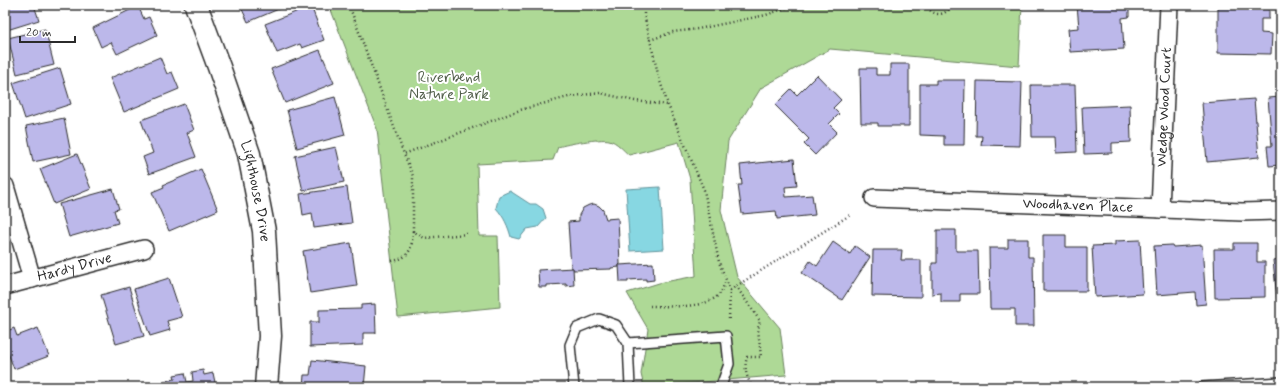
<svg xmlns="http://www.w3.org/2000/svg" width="1286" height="392" font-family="Mynerve,sans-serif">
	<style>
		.green { fill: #aed996; stroke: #6c8260 }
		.water { fill: #87d7e2; stroke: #629299 }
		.building { fill: #bcb8ea; stroke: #2b2b2b }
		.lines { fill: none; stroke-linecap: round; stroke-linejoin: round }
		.lane-casing { stroke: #2b2b2b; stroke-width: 12 }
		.street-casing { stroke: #2b2b2b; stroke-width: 20 }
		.secondary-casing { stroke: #2b2b2b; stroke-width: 25 }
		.path { stroke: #2b2b2b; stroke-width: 2.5; stroke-dasharray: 1 3; stroke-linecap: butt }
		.lane { stroke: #fff; stroke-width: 9 }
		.street { stroke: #fff; stroke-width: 17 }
		.secondary { stroke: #fff; stroke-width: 22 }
		.labels { text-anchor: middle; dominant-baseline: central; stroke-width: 4; stroke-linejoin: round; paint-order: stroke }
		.park-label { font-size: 15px; fill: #525f4b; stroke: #fff }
		.street-label { font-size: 15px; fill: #2b2b2b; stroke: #fff }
	</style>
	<rect width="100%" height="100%" fill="#fff"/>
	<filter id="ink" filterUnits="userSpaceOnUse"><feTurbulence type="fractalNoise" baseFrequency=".025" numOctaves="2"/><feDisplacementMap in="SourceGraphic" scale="8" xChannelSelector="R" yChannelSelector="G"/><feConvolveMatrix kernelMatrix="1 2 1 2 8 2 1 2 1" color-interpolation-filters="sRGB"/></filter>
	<g filter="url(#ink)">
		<path class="green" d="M329,5H1022L1019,66L830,49L761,88L728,141L721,210L737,277L780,328L786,375L644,387L641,374L648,329L627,293L659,283L696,276L690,179L679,142L629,155C623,150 617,142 609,140C600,138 567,144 558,147L553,160L477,164L479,236H498L500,307L398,317L377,129Z"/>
		<g class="water">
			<path d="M660,187L664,249L630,251L626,189Z"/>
			<path d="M510,191L530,204H536L543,209L546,218L538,227L527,229L519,239L511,237C508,226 504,217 496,208L499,196Z"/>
		</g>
		<g class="building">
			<path d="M5,5H34L39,20L7,30L5,24Z"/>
			<path d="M240,5H288L248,22Z"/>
			<path d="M1077,5H1129V17L1122,18L1124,49L1070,52L1068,29L1079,28Z"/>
			<path d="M1218,5H1269V19H1261V33L1272,34L1271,54L1218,53Z"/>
			<path d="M138,6L144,19L149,17L157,35L117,54L111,42L101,47L93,28Z"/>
			<path d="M311,6L324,40L302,48L300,44L277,53L265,24Z"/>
			<path d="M45,29L54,65L17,74L8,38Z"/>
			<path d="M320,50L334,83L285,103L271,69Z"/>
			<path d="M160,57L167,74L172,72L179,89L124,112L110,78Z"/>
			<path d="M890,64H909V126H878V123H861L860,68H876V75H890Z"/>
			<path d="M60,68L71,104L25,119L13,83Z"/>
			<path d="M817,75L841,100L833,108L839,114L829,124L837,132L815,155L804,144L809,139L775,105L791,89L797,95Z"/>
			<path d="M936,80H965L964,145H944V136L920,135V84H936Z"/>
			<path d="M977,81L1022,82L1020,146L981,145L982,136H976Z"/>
			<path d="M1031,85H1075L1077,152L1056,153L1055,137H1032Z"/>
			<path d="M335,97L345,135L297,148L287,110Z"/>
			<path d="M1281,97V165L1269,166L1267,146H1272L1268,98Z"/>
			<path d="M1254,99L1259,157L1207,162L1202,103Z"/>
			<path d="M184,104L194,130L187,133L196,157L149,174L143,157L153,153L141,120Z"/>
			<path d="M1130,105L1131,142L1112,143V153L1084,154L1082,107Z"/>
			<path d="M64,118L71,154L33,162L26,126Z"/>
			<path d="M336,147L344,182L303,191L295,156Z"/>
			<path d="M77,154L91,189L54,204L40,169Z"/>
			<path d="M794,159L797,186L785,187L786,197L812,195L815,215L777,219L776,211L742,214L738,185H742L740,165Z"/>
			<path d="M201,169L218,210L169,231L152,192L164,187L163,185Z"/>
			<path d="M347,187L352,223L314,228L312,213L303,215L300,194Z"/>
			<path d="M113,189L119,209L114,210L118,223L69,237L59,204Z"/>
			<path d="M594,204L599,206L603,210L606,219L618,218L620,264L619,265V267L611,268V269L573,270V268H571L568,222L579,221V215L583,208L589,205Z"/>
			<path d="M937,230H956V251H978L979,294H960V302H941V293L932,294V263H937Z"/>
			<path d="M1043,235H1066V247H1087V291H1043Z"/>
			<path d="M1008,239H1028V257H1033L1034,326H1015V309H990L989,248H1008Z"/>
			<path d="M1140,240L1143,294L1095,297L1092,246L1115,245V241Z"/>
			<path d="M833,242L850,254L855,246L870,257L842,300L802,273L810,261L817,266Z"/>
			<path d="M351,243L357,286L310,293L303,251Z"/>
			<path d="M1234,243H1257V262H1265V297L1215,298L1214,249H1234Z"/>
			<path d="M1172,245L1173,247L1202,245L1206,304L1196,305L1195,292L1157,295L1154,246Z"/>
			<path d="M873,250H902L901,260H921V297L872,296Z"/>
			<path d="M1281,259V299H1277L1273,260Z"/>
			<path d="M653,263L654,280L646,281V279L628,280V282H620L619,265Z"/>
			<path d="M573,268L574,285L566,286V284L547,285V287H539L538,270Z"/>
			<path d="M169,278L182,317L167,321L170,330L150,336L134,289Z"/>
			<path d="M129,287L144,336L116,344L101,295Z"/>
			<path d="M375,304L376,333H363V345L310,347V322H319V310L361,309V305Z"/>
			<path d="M14,328L17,336L38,328L49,356L14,369L5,345V332Z"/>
			<path d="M312,360L366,366L364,387H303L304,375H310Z"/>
			<path d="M203,370L204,375L213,373L216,387H166L165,381L175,379L174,375L185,373L187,382L193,381L192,372Z"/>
		</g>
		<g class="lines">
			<defs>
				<g id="lane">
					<path d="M628,343L726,336L729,364L721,386L719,387"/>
					<path d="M574,387L570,345L577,328L599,319L616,325L628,343L630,387"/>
					<path d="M1202,387L1281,382"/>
				</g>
				<g id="street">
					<path d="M5,186L32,279"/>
					<path id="s1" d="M874,198L1242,212L1281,211"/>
					<path id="s2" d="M1160,209L1169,5"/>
					<path id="s3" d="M5,286L144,249"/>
				</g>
				<g id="secondary">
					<path id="s4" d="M196,5L219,67L249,154L264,231L270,336L266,387"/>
				</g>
			</defs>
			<use href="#lane" class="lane-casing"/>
			<use href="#street" class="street-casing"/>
			<use href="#secondary" class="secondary-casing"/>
			<g class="path">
				<path d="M349,5L404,154"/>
				<path d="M644,5V14L650,40"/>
				<path d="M794,5L766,15L698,29L673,32L650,40L659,78L668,105L704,190L719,262L730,290L850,215"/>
				<path d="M924,5C935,16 942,18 953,5"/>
				<path d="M467,234L424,238L413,231V176L404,154L520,110L572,96L600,93L635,101L668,105"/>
				<path d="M392,261C411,258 412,247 413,231"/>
				<path d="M736,286L760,321L758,329L761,357H747C744,368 746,375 751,385L756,387"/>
				<path d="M650,306C669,306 709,310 721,292C723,289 724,284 725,280"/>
				<path d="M729,319L730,290"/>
			</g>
			<use href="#lane" class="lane"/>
			<use href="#street" class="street"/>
			<use href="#secondary" class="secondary"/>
		</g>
	</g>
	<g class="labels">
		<g class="park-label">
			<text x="449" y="78">Riverbend<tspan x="449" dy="17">Nature Park</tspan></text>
		</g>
		<g class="street-label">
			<text stroke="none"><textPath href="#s2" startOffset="102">Wedge Wood Court</textPath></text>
			<text stroke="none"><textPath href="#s4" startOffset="196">Lighthouse Drive</textPath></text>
			<text stroke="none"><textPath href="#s1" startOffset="204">Woodhaven Place</textPath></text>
			<text stroke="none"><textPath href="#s3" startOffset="72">Hardy Drive</textPath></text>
		</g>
	</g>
	<rect width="1286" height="392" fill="none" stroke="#fff" stroke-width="20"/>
	<rect x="10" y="10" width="1266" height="372" fill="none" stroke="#2b2b2b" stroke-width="1.5" filter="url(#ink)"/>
	<path d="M20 36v6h55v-6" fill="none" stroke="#2b2b2b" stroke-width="2"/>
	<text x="26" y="36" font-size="12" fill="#2b2b2b" stroke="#ffffff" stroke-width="3" paint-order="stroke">20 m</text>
</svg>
